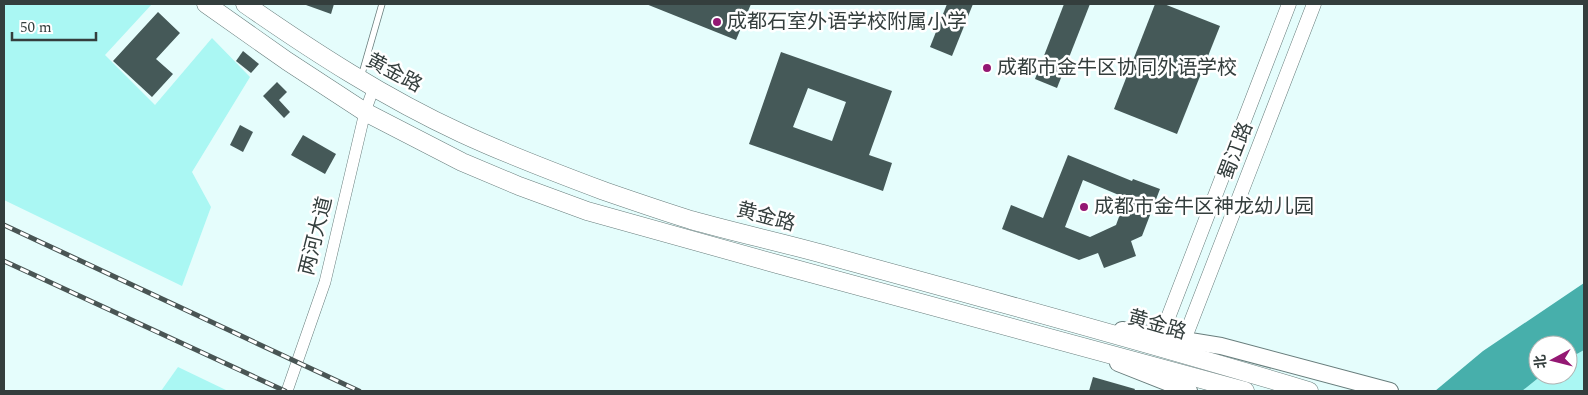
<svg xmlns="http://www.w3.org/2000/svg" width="1588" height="395" font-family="Spectral,'Noto Sans SC',serif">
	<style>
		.green { fill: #aaf7f3 }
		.water { fill: #47afab }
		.building { fill: #455958; fill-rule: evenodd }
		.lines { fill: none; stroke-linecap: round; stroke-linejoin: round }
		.service-casing { stroke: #687d7c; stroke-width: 7 }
		.minor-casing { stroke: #687d7c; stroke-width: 12 }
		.tertiary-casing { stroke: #687d7c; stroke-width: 15 }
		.secondary-casing { stroke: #687d7c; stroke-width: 18 }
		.primary-casing { stroke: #687d7c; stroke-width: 19 }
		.service { stroke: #fff; stroke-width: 5.5 }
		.minor { stroke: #fff; stroke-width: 11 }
		.tertiary { stroke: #fff; stroke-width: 14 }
		.secondary { stroke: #fff; stroke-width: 16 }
		.primary { stroke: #fff; stroke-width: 18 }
		.rail-casing { stroke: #495554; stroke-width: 5 }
		.rail { stroke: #fff; stroke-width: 3; stroke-dasharray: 9; stroke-linecap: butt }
		.poi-dot { fill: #941873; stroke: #fff; stroke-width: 2 }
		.labels { text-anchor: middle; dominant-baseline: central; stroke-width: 5; stroke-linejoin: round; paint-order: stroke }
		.poi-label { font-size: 20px; fill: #343e3d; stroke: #fff; text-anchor: start }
		.street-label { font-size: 20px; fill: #343e3d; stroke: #fff }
	</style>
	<rect width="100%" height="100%" fill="#e5fdfc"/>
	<g class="green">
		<path d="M4,4H152L105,55L155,105L212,38L250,77L192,172L211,207L182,286L4,200Z"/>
		<path d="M1584,350V391H1522L1542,375H1568V359Z"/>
		<path d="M178,367L228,391H161Z"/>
	</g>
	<path class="water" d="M1584,283V350L1568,359V345H1538V375H1542L1522,391H1435L1483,351Z"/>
	<g class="building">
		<path d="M306,4H334L331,14L306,5Z"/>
		<path d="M646,4H751L736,40Z"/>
		<path d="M947,4H973L952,56L930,47Z"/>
		<path d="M1064,4H1090L1057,88L1035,79Z"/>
		<path d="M1155,4H1164L1220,26L1177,134L1114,109Z"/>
		<path d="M158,12L180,33L156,59L173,74L152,97L113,61Z"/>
		<path d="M243,51L259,64L251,73L236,61Z"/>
		<path d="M781,52L892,91L869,155L892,163L883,191L749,144ZM808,88L846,102L832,141L793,127Z"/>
		<path d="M277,82L287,92L279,100L290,112L284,118L263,96Z"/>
		<path d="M240,125L253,132L243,152L230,145Z"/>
		<path d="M303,135L336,154L325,174L291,155Z"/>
		<path d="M1068,155L1132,181L1133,179L1160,189L1142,236L1131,241L1136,256L1104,268L1098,253L1079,260L1002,229L1011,205L1043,218ZM1083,180L1126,198L1116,225L1090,237L1065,227Z"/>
		<path d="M1093,377L1135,389L1134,391H1089Z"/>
	</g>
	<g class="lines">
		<defs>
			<path id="service" d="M361,77L382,4"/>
			<path id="minor" d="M287,391L325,282L365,112L374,87"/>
			<g id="tertiary">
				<path d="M1161,336L1289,4"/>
				<path d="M1184,340L1314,4"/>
			</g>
			<g id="secondary">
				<path d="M1122,330L1221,346L1390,391"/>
				<path d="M1118,363L1189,391"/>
			</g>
			<g id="primary">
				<path d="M206,4L287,61L365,112L462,162L519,186L587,211L777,264L1245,391"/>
				<path d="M245,4C314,52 385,98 461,133C508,155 556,173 604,191C633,201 662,211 691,220C737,233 784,243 830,256C990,300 1150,343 1309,391"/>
			</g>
		</defs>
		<use href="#service" class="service-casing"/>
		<use href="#minor" class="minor-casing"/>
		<use href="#tertiary" class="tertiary-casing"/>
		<use href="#secondary" class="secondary-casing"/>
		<use href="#primary" class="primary-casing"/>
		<use href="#service" class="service"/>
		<use href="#minor" class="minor"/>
		<use href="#tertiary" class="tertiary"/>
		<use href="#secondary" class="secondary"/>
		<use href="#primary" class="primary"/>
		<defs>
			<g id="rail">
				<path d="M4,225L359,391"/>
				<path d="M4,261L285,391"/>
			</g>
		</defs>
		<use href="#rail" class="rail-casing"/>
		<use href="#rail" class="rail"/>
	</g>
	<g class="poi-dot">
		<circle cx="717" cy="22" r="5"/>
		<circle cx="987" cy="68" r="5"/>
		<circle cx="1084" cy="207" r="5"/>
	</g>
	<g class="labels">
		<g class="poi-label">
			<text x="727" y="22">成都石室外语学校附属小学</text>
			<text x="997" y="68">成都市金牛区协同外语学校</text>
			<text x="1094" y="207">成都市金牛区神龙幼儿园</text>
		</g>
		<g class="street-label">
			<text transform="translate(394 73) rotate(28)">黄金路</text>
			<text transform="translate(1236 151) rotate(-69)">蜀江路</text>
			<text transform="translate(766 217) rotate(15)">黄金路</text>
			<text transform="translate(316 236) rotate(-76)">两河大道</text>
			<text transform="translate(1157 325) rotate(16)">黄金路</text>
		</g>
	</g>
	<rect width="1588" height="395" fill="none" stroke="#343e3d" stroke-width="10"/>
	<g transform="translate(1553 360) rotate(263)"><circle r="24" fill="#ffffff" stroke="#aeb2b1"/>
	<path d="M0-4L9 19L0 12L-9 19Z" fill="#941873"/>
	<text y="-8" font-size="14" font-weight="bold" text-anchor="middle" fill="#343e3d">北</text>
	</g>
	<path d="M12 32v8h84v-8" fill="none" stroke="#343e3d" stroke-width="2.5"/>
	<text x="20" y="32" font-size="15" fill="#343e3d" stroke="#ffffff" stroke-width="4" paint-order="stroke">50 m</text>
</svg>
